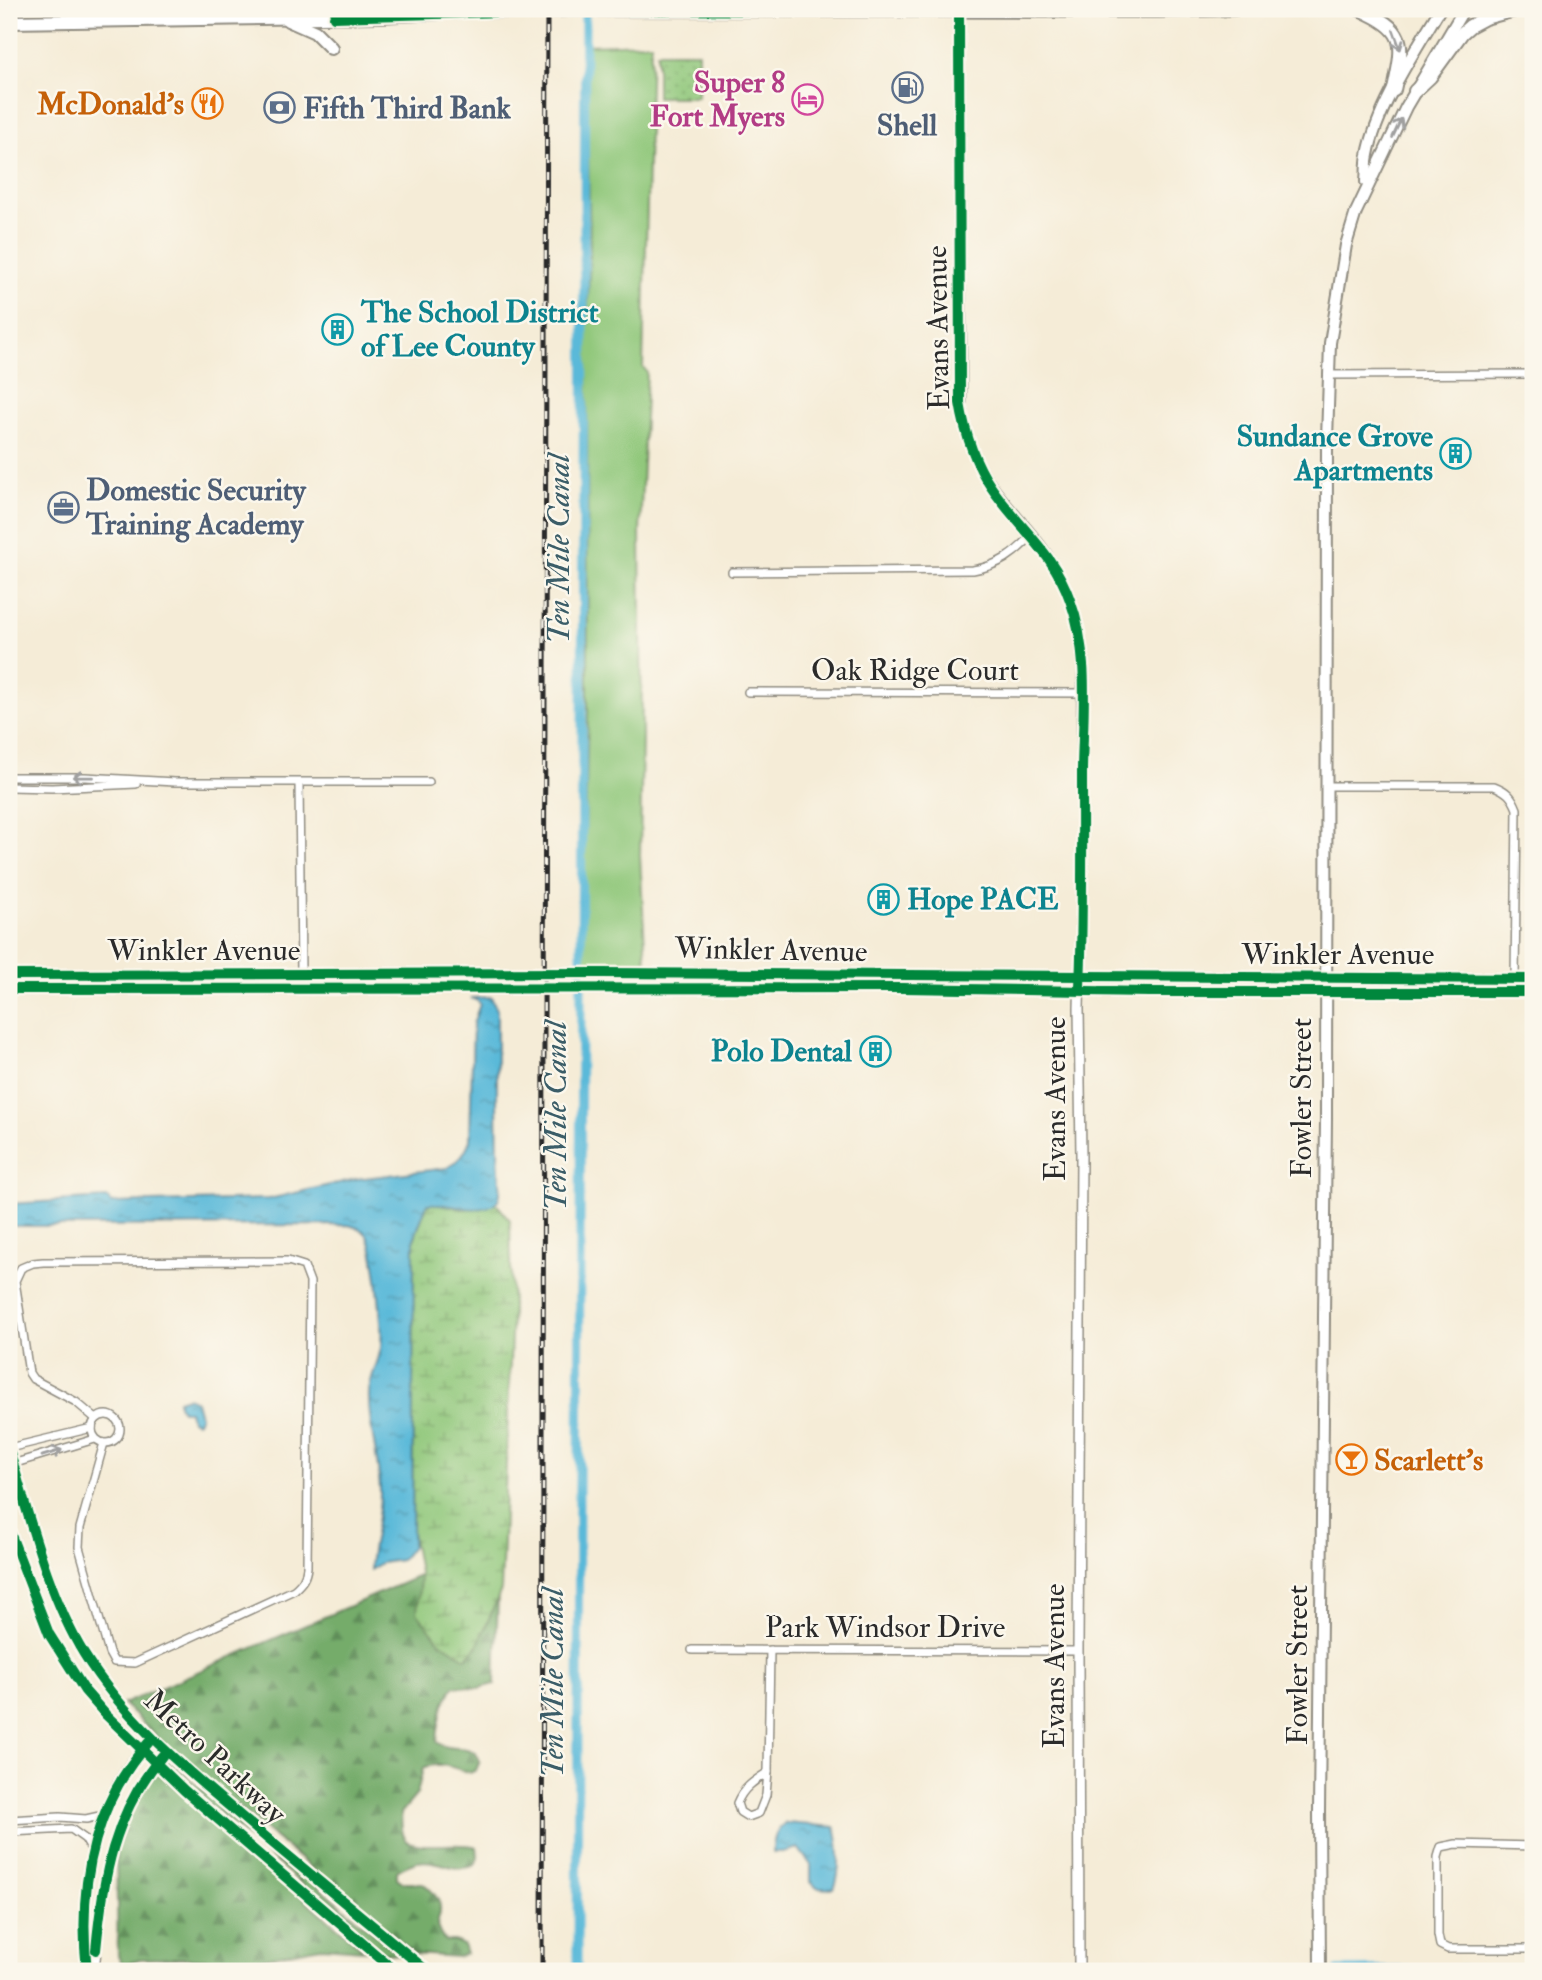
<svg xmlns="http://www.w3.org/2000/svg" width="1542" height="1980" font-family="'IM FELL Double Pica',serif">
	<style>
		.grass { fill: #91c87b; stroke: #5e7a53; stroke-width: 2 }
		.forest { fill: url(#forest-firs); stroke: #506c4b; stroke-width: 2 }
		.wetland { fill: url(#wetland-marsh); stroke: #5e7a53; stroke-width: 2 }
		.park { fill: url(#park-dots); stroke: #5e7a53; stroke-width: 2 }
		.water { fill: url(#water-ripples); stroke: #427282; stroke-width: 2 }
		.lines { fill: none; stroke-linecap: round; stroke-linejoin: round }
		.canal { stroke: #5ab9d9; stroke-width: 9 }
		.minor-casing { stroke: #908c81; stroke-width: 10 }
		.tertiary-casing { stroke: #908c81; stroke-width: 12 }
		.secondary-casing { stroke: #908c81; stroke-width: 13 }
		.primary-casing { stroke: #908c81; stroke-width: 14 }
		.trunk-casing { stroke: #908c81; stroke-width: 16 }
		.minor { stroke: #fff; stroke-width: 7 }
		.tertiary { stroke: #fff; stroke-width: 9 }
		.secondary { stroke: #fff; stroke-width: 10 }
		.primary { stroke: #fff; stroke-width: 10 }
		.trunk { stroke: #fff; stroke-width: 12 }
		.rail-casing { stroke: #2b2b2b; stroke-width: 5 }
		.rail { stroke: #fbf7ec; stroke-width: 2.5; stroke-dasharray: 8; stroke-linecap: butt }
		.cycleway-casing { stroke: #fbf7ec; stroke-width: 15 }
		.cycleway { stroke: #00873e; stroke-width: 10 }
		.oneway { stroke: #a0a0a0 }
		.labels { text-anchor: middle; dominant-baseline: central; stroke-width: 5; stroke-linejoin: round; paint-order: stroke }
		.hotel-label { font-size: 30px; font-weight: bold; fill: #b23c85; stroke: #fbf7ec; text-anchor: end }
		.food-label { font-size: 30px; font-weight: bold; fill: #c56008; stroke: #fbf7ec; text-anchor: end }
		.service-label { font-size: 30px; font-weight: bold; fill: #4e5e75; stroke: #fbf7ec; text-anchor: start }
		.culture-label { font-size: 30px; font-weight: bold; fill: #0d838f; stroke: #fbf7ec; text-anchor: start }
		.street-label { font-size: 30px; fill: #2b2b2b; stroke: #fbf7ec }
		.water-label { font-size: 32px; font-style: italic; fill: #3b5d68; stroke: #fbf7ec }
	</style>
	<defs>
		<pattern id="forest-firs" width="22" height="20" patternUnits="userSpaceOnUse" patternTransform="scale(1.75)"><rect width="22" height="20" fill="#74ac6b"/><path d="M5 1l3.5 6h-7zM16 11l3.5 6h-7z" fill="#5f8c58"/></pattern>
		<pattern id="wetland-marsh" width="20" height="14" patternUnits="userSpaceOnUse" patternTransform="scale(1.75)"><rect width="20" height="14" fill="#91c87b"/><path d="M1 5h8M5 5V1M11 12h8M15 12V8" fill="none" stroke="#77a365"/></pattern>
		<pattern id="park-dots" width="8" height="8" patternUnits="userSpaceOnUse" patternTransform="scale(1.75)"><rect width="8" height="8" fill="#91c87b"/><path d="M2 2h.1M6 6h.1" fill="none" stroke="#77a365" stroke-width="1.8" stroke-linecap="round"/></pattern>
		<pattern id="water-ripples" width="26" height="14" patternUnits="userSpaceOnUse" patternTransform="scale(1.75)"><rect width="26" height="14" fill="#5ab9d9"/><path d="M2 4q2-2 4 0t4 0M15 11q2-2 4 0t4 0" fill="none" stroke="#4b97b0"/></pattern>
	</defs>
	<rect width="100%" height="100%" fill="#fbf7ec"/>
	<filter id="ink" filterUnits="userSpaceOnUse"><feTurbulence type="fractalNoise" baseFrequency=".0143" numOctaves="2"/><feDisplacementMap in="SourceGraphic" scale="14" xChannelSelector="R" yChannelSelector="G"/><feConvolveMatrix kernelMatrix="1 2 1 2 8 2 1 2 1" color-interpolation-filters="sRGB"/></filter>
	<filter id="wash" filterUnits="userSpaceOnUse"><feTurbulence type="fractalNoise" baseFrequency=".00686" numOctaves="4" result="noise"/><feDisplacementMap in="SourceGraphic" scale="28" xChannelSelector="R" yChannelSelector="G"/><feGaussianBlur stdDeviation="1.57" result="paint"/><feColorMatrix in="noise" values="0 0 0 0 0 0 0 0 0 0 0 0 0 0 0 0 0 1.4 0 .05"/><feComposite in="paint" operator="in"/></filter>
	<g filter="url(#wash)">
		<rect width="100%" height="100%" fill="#f5ecd7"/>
		<path class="grass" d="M651,43L643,367L647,372L640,532L642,734L640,856L646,964L582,962L588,708L587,324L590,252L586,45Z"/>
		<g class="forest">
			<path d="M419,1576L477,1647L498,1596L495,1684L479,1688L454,1686C443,1702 438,1723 437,1742C451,1754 472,1740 480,1761L476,1770L470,1773C455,1768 438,1761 423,1768L417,1794L401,1813C402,1821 400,1833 406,1840C416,1850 460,1841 477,1847L478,1857L475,1865C447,1878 435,1846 397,1871V1878L404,1883H423C429,1888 436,1894 439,1902C445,1918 428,1920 445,1941H455L463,1945L466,1954L458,1957L414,1954L168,1748L123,1704Z"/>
			<path d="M166,1759L400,1955L380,1952L162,1763Z"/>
			<path d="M156,1771L183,1794L364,1950L321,1947L247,1961L180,1958L140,1959L122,1965L118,1956L116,1849L132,1807Z"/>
		</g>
		<path class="wetland" d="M435,1203L463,1209L496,1203L510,1220L512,1312L501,1590L477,1647L466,1658L440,1642L417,1613L420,1578L412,1532L414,1240L427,1204Z"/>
		<rect class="park" x="657" y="52" width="41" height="45"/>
		<g class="water">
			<path d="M491,997L497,1010C497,1064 496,1118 499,1172C500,1181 503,1197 495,1203C478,1217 446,1201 427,1204L414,1239L412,1546L401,1560L381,1563L370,1570C371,1543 381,1517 380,1490C379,1457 368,1426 369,1394C369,1378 379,1363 381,1347C383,1330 376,1248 367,1235C363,1229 355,1227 348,1225L9,1226V1204L107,1198L111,1203L269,1199L356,1179L447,1168C460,1160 465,1153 470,1140L473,1024L480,1004L478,1001L471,998Z"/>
			<path d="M187,1397L196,1401L200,1416L197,1422L191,1420L189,1411H183L178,1405V1400Z"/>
			<path d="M786,1823L835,1827C840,1844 841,1873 834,1889L817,1888L811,1882V1865L798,1848L783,1852H773C773,1840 776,1829 786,1823Z"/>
		</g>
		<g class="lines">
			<g class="canal">
				<path d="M577,1971L585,9"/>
				<path d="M1338,1971L1533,1970"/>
			</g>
		</g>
	</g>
	<g filter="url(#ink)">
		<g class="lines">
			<defs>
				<g id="minor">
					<path d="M1328,375L1533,374"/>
					<path d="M732,572L973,570C998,566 1015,554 1032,535"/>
					<path d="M748,692L1083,693"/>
					<path d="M9,777H85L175,782H429"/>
					<path d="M299,783L301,974"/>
					<path d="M1326,786H1494C1507,791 1512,796 1517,809L1515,979"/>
					<path d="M9,787L52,788L136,784"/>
					<circle cx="106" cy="1429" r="14"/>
					<path d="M96,1419L76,1402L33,1379L29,1373L15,1281L21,1268L33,1263L43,1262L288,1261L304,1266L310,1282L307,1567C306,1578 302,1583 294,1590L135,1663L114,1662L109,1653L79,1547L80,1528L104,1443"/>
					<path d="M9,1448L92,1428"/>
					<path d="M9,1465L95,1439"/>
					<path d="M692,1650L1078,1651"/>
					<path d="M768,1772L770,1650"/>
					<path d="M768,1772L766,1795L759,1813L748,1817L740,1812L737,1803C743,1788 754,1781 768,1772Z"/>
					<path d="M9,1820L60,1817L86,1819L104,1815"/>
					<path d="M9,1832L71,1829L85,1839L92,1851"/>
					<path d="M1533,1846L1456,1844L1441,1847L1438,1857V1935L1440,1945L1448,1949H1533"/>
				</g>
				<g id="tertiary">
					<path d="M959,9L962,415C976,479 1002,496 1039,543C1066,577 1078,617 1082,659L1081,936L1079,1008L1081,1156L1078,1651L1079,1971"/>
					<path d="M9,975L601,973L1533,979"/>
					<path d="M9,989L902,988L1149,992H1533"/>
					<path d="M87,1971C79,1902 88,1827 127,1768C134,1757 144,1748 152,1739"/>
					<path d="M94,1971C102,1886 107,1821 165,1752"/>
				</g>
				<g id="secondary">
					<path d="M9,1450C29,1516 48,1595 84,1654C123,1717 179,1764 235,1811C298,1865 363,1917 427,1971"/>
					<path d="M9,1530L49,1634L85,1691L106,1715L185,1791L395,1971"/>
				</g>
				<g id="primary">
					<path d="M1366,182C1367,173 1366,164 1368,155C1376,109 1416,49 1440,9"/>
					<path d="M1320,1971L1319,1812L1326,1119L1327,440L1330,343L1346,245L1356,212L1406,107L1464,9"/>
				</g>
				<g id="trunk">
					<path d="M1359,9C1408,31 1404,41 1394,90"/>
					<path d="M1511,9H1533"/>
					<path d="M207,11L262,9"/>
					<path d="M288,20L315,32L331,48"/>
					<path d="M9,22L380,16L461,12L569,10L1157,11L1235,9"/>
					<path d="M1415,91L1430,77L1462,33L1470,26L1485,18L1519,9"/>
				</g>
			</defs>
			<use href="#minor" class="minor-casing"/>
			<use href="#tertiary" class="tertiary-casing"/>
			<use href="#secondary" class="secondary-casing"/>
			<use href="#primary" class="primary-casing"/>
			<use href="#trunk" class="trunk-casing"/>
			<use href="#minor" class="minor"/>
			<use href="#tertiary" class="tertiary"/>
			<use href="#secondary" class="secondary"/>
			<use href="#primary" class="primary"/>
			<use href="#trunk" class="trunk"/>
			<defs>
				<path id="rail" d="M542,1971C544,1317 543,663 547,9"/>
			</defs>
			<use href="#rail" class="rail-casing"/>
			<use href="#rail" class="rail"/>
			<defs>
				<g id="cycleway">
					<path d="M339,9L334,17L569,10L959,11"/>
					<path d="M959,9L960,403C965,433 974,462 991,487C1018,527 1053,551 1070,600C1090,653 1083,713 1082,769C1082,842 1083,915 1080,987"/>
					<path d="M9,975L601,973L1533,979"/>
					<path d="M9,989L902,988L1149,992H1533"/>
					<path d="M9,1450C29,1516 48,1595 84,1654C123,1717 179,1764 235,1811C298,1865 363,1917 427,1971"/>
					<path d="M9,1530L49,1634L85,1691L106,1715L185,1791L395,1971"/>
					<path d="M96,1950C103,1877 113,1814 162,1756"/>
					<path d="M87,1971C78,1888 92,1806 149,1742"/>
				</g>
			</defs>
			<use href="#cycleway" class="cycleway-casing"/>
			<use href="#cycleway" class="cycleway"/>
		</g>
		<defs><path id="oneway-shaft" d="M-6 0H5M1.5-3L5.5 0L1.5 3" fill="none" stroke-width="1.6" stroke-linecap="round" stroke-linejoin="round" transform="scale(1.75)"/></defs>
		<g class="oneway">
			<use href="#oneway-shaft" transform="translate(1397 40) rotate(70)"/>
			<use href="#oneway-shaft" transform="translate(1397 128) rotate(-65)"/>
			<use href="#oneway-shaft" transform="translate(83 777) rotate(-179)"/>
			<use href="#oneway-shaft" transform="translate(52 1453) rotate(-17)"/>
		</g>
	</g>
	<defs>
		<symbol id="fuel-ring" viewBox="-11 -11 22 22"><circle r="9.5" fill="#fbf7ec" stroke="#5c6f8a" stroke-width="1.5"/><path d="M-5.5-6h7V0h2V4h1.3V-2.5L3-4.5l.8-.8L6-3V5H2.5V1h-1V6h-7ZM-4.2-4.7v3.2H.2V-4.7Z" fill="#5c6f8a"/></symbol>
		<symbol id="hotel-ring" viewBox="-11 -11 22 22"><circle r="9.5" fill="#fbf7ec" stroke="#d1479c" stroke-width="1.5"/><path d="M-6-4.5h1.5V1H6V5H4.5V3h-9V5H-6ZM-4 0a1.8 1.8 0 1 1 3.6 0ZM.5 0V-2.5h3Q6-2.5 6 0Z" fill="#d1479c"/></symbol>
		<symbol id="restaurant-ring" viewBox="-11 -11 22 22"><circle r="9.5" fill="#fbf7ec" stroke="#e8710a" stroke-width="1.5"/><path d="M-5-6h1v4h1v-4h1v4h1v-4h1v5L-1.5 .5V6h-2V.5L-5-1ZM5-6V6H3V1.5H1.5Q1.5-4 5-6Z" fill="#e8710a"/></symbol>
		<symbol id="bank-ring" viewBox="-11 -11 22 22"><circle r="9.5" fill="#fbf7ec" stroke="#5c6f8a" stroke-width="1.5"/><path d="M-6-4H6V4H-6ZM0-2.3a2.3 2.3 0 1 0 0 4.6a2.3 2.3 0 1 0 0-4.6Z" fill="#5c6f8a"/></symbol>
		<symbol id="building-ring" viewBox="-11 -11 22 22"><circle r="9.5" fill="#fbf7ec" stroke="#0f9aa8" stroke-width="1.5"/><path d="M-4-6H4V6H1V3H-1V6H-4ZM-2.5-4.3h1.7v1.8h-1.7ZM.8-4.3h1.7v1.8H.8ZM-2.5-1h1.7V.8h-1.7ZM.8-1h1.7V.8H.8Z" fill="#0f9aa8"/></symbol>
		<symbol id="office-ring" viewBox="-11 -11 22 22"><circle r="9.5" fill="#fbf7ec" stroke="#5c6f8a" stroke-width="1.5"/><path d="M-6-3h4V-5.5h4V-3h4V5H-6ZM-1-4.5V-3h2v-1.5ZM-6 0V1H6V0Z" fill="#5c6f8a"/></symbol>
		<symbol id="bar-ring" viewBox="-11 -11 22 22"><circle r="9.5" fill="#fbf7ec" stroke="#e8710a" stroke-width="1.5"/><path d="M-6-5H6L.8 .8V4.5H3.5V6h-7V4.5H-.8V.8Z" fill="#e8710a"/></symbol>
	</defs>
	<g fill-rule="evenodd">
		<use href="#fuel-ring" x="890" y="70" width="35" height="35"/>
		<use href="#hotel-ring" x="790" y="82" width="35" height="35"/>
		<use href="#restaurant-ring" x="190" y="86" width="35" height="35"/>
		<use href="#bank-ring" x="262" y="90" width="35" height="35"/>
		<use href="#building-ring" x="320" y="312" width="35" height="35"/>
		<use href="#building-ring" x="1438" y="436" width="35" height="35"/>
		<use href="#office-ring" x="46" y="490" width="35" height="35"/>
		<use href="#building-ring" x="866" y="882" width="35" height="35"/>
		<use href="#building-ring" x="858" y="1034" width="35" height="35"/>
		<use href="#bar-ring" x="1334" y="1442" width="35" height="35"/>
	</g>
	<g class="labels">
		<g class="hotel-label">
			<text x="785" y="82">Super 8<tspan x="785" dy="34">Fort Myers</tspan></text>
		</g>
		<g class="food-label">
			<text x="184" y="104">McDonald's</text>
			<text x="1374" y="1460" text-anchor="start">Scarlett's</text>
		</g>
		<g class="service-label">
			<text x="303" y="108">Fifth Third Bank</text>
			<text x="907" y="125" text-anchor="middle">Shell</text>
			<text x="86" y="490">Domestic Security<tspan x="86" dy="34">Training Academy</tspan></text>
		</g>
		<g class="culture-label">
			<text x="361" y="312">The School District<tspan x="361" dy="34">of Lee County</tspan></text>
			<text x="1433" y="436" text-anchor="end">Sundance Grove<tspan x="1433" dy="34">Apartments</tspan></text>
			<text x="907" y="899">Hope PACE</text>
			<text x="852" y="1051" text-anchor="end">Polo Dental</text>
		</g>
		<g class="street-label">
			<text transform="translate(938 328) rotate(-91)">Evans Avenue</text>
			<text x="915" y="670">Oak Ridge Court</text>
			<text x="204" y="950">Winkler Avenue</text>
			<text transform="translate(771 950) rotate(1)">Winkler Avenue</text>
			<text x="1338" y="954">Winkler Avenue</text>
			<text transform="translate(1301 1098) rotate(-90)">Fowler Street</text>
			<text transform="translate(1055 1099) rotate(-90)">Evans Avenue</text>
			<text x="885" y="1627">Park Windsor Drive</text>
			<text transform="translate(1297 1665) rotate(-90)">Fowler Street</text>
			<text transform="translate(1054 1666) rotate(-90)">Evans Avenue</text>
			<text transform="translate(215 1757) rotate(43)">Metro Parkway</text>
		</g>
		<g class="water-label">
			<text transform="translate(559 549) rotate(-90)">Ten Mile Canal</text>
			<text transform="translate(556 1116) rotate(-90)">Ten Mile Canal</text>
			<text transform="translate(553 1683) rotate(-90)">Ten Mile Canal</text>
		</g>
	</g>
	<rect width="1542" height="1980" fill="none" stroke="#fbf7ec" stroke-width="35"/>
</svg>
